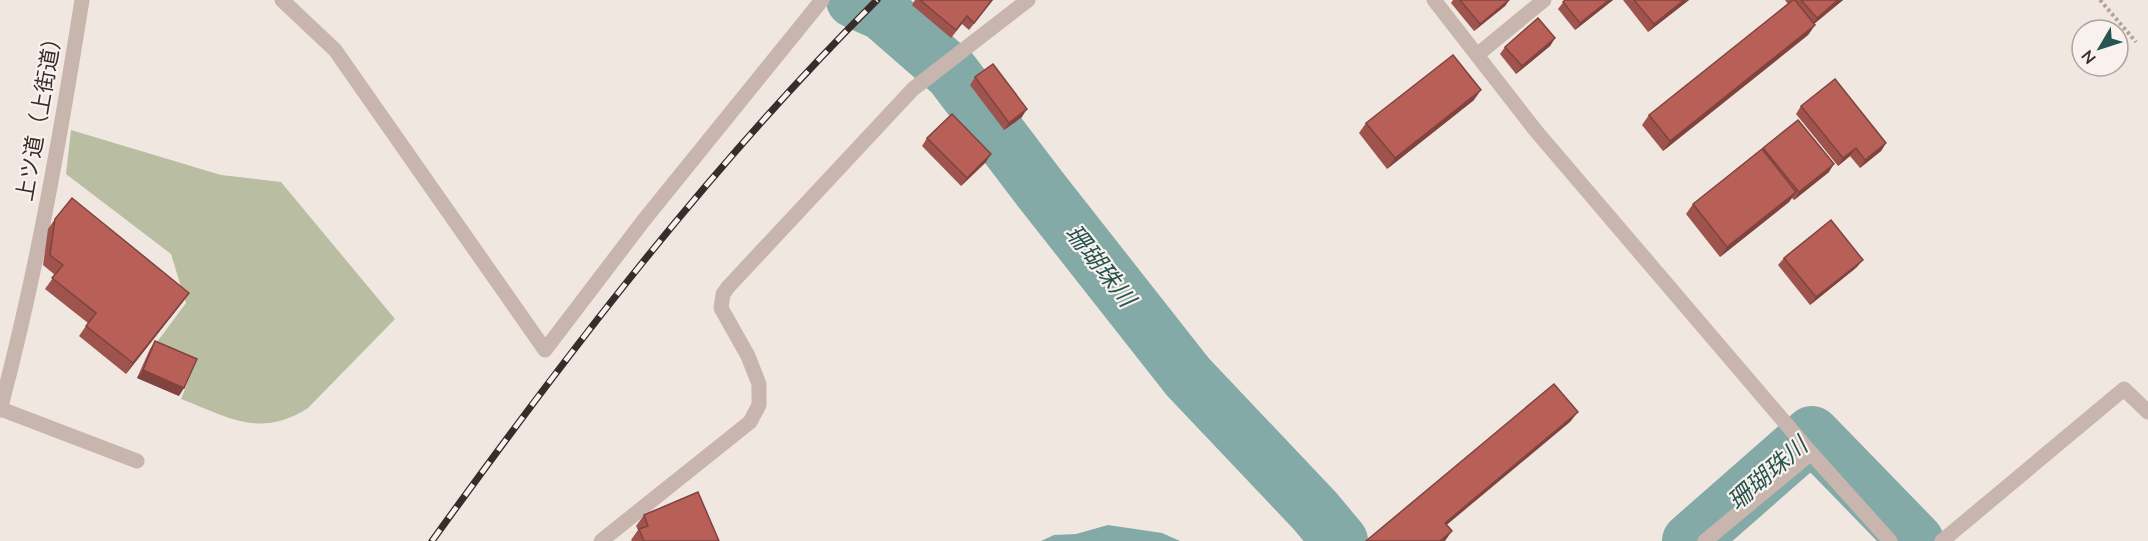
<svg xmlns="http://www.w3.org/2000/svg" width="2148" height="541" font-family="Mulish,'Noto Sans JP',sans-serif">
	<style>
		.green { fill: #b9bea2 }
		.water { fill: #83aaa6 }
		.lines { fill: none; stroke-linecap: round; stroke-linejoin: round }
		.river { stroke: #83aaa6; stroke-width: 56 }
		.path { stroke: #b3a098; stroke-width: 4; stroke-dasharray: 3 3; stroke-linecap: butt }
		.street { stroke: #c8b6ae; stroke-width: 15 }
		.rail-casing { stroke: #372d2b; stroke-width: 7 }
		.rail { stroke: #f8f1ed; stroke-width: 4.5; stroke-dasharray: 14; stroke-linecap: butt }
		.wall { fill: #9e534c }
		.shaded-wall { fill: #81433e }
		.building { fill: #b86058; stroke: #81433e; stroke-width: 1.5 }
		.labels { text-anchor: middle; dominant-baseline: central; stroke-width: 4.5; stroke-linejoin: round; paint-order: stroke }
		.street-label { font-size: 22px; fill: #372d2b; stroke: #f8f1ed }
		.water-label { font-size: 24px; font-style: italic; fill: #265450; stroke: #f8f1ed }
	</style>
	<rect width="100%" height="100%" fill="#f1e7e1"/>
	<path class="green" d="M71,130L221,175L281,182L395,319L308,408C260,439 228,417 181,399L195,364L154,346L186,303L171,254L66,174Z"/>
	<path class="water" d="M1108,525L1162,533L1180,541H1041L1054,535L1076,534Z"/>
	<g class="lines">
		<g class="river">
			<path d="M854,0L883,13L952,73L1040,189L1188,377L1315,511L1340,541"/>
			<path d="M1690,541L1812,434L1916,541"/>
		</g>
		<path class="path" d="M2100,0L2136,42"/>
		<g class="street">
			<path d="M282,0L335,50L545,350L644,220L822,0"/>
			<path d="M1434,0L1536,131L1811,453L1890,541"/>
			<path d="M1477,55L1544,0"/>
			<path d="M1,409L137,461"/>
			<path d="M0,410C36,276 60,138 82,0"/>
			<path d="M601,541L750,422L759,405V384L748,356L721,308L723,294L729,286L913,89L1028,0"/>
			<path d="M1705,541L1811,453"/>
			<path d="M1942,541L2124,389L2148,412"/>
		</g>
		<defs>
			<path id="rail" d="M432,541C569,351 711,165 877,0"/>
		</defs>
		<use href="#rail" class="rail-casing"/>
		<use href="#rail" class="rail"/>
	</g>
	<g class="wall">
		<path d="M915,0H993L969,30L962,24L951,38L912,5Z"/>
		<path d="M1453,0H1509L1505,6L1474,31L1451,3Z"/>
		<path d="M1565,0H1613L1575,30L1558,9Z"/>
		<path d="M1623,0H1689L1648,32Z"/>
		<path d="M1785,0H1843L1814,24L1815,25L1808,35L1663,151L1642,125L1649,115L1788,4Z"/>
		<path d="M1555,38L1550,46L1516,74L1500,54L1505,47Z"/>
		<path d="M975,77L1022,117L1004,130L970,85Z"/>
		<path d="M1474,100L1387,169L1359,133L1366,123Z"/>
		<path d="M1801,106L1886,143L1881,151L1860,168L1850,156L1838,166L1796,114Z"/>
		<path d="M927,138L986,162L961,186L922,146Z"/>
		<path d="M1763,148L1829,172L1794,200L1792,198L1789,202L1720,257L1686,214L1693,204Z"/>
		<path d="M55,219L189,293L126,374L79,336L88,323L45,289L55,275L43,265L48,229Z"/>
		<path d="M1784,258L1857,267L1810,305L1778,265Z"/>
		<path d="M155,341L179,396L137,378L150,349Z"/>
		<path d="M644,515L719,541H632L631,540L638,530L636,526Z"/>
	</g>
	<g class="shaded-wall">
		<path d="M1509,0L1505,6L1474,31L1480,24Z"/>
		<path d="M1609,0H1613L1575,30L1580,23Z"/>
		<path d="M1684,0H1689L1648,32L1654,24Z"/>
		<path d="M1838,0H1843L1809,28L1817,18Z"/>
		<path d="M1815,25L1808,35L1663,151L1670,141Z"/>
		<path d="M1555,38L1550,46L1516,74L1522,66Z"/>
		<path d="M1481,90L1474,100L1387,169L1395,158Z"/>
		<path d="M1027,109L1022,117L1004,130L1009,123Z"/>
		<path d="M1886,143L1881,151L1860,168L1865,160Z"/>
		<path d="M1856,148L1850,156L1838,166L1843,158Z"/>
		<path d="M991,154L986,162L961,186L967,178Z"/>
		<path d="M1834,164L1829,172L1794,200L1799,192Z"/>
		<path d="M1796,192L1789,202L1720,257L1727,247Z"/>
		<path d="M1863,260L1857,267L1810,305L1816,297Z"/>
		<path d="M189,293L182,303L126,374L133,363Z"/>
		<path d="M143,370L184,388L179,396L137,378Z"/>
		<path d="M1578,412L1570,422L1437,533L1445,523Z"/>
		<path d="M1452,531L1445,541H1440Z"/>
	</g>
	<g class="building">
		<path d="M920,0H992L974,23L967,16L956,30Z"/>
		<path d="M1460,0H1509L1480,24Z"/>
		<path d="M1565,0H1609L1580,23L1563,2Z"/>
		<path d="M1634,0H1684L1654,24Z"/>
		<path d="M1793,0H1795L1815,25L1670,141L1649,115Z"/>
		<path d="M1801,0H1838L1817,18Z"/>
		<path d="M1538,18L1555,38L1522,66L1505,47Z"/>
		<path d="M1453,55L1481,90L1395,158L1366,123Z"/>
		<path d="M993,64L1027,109L1009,123L975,77Z"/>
		<path d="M1835,79L1886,143L1865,160L1856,148L1843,158L1801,106Z"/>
		<path d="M952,114L991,154L967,178L927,138Z"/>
		<path d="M1798,120L1834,164L1799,192L1763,148Z"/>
		<path d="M1762,149L1796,192L1727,247L1693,204Z"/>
		<path d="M72,198L189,293L133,363L86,326L96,313L52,278L63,265L50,255L55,219Z"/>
		<path d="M1831,220L1863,260L1816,297L1784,258Z"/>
		<path d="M155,341L197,359L184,388L143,370Z"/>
		<path d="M1554,384L1578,412L1445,523L1452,531L1440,541H1366Z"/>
		<path d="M698,492L719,541H644L639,529L648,526L644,515Z"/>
	</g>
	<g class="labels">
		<g class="street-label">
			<text transform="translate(39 114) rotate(-80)">上ツ道（上街道）</text>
		</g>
		<g class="water-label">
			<text transform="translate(1101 265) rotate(52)">珊瑚珠川</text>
			<text transform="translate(1767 473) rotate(-41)">珊瑚珠川</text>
		</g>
	</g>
	<g transform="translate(2100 48) rotate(231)"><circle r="28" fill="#f8f1ed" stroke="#aba39f" stroke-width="1.5"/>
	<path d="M0-4.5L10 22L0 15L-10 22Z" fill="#265450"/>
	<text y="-9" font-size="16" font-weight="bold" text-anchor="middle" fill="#372d2b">N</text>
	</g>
</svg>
